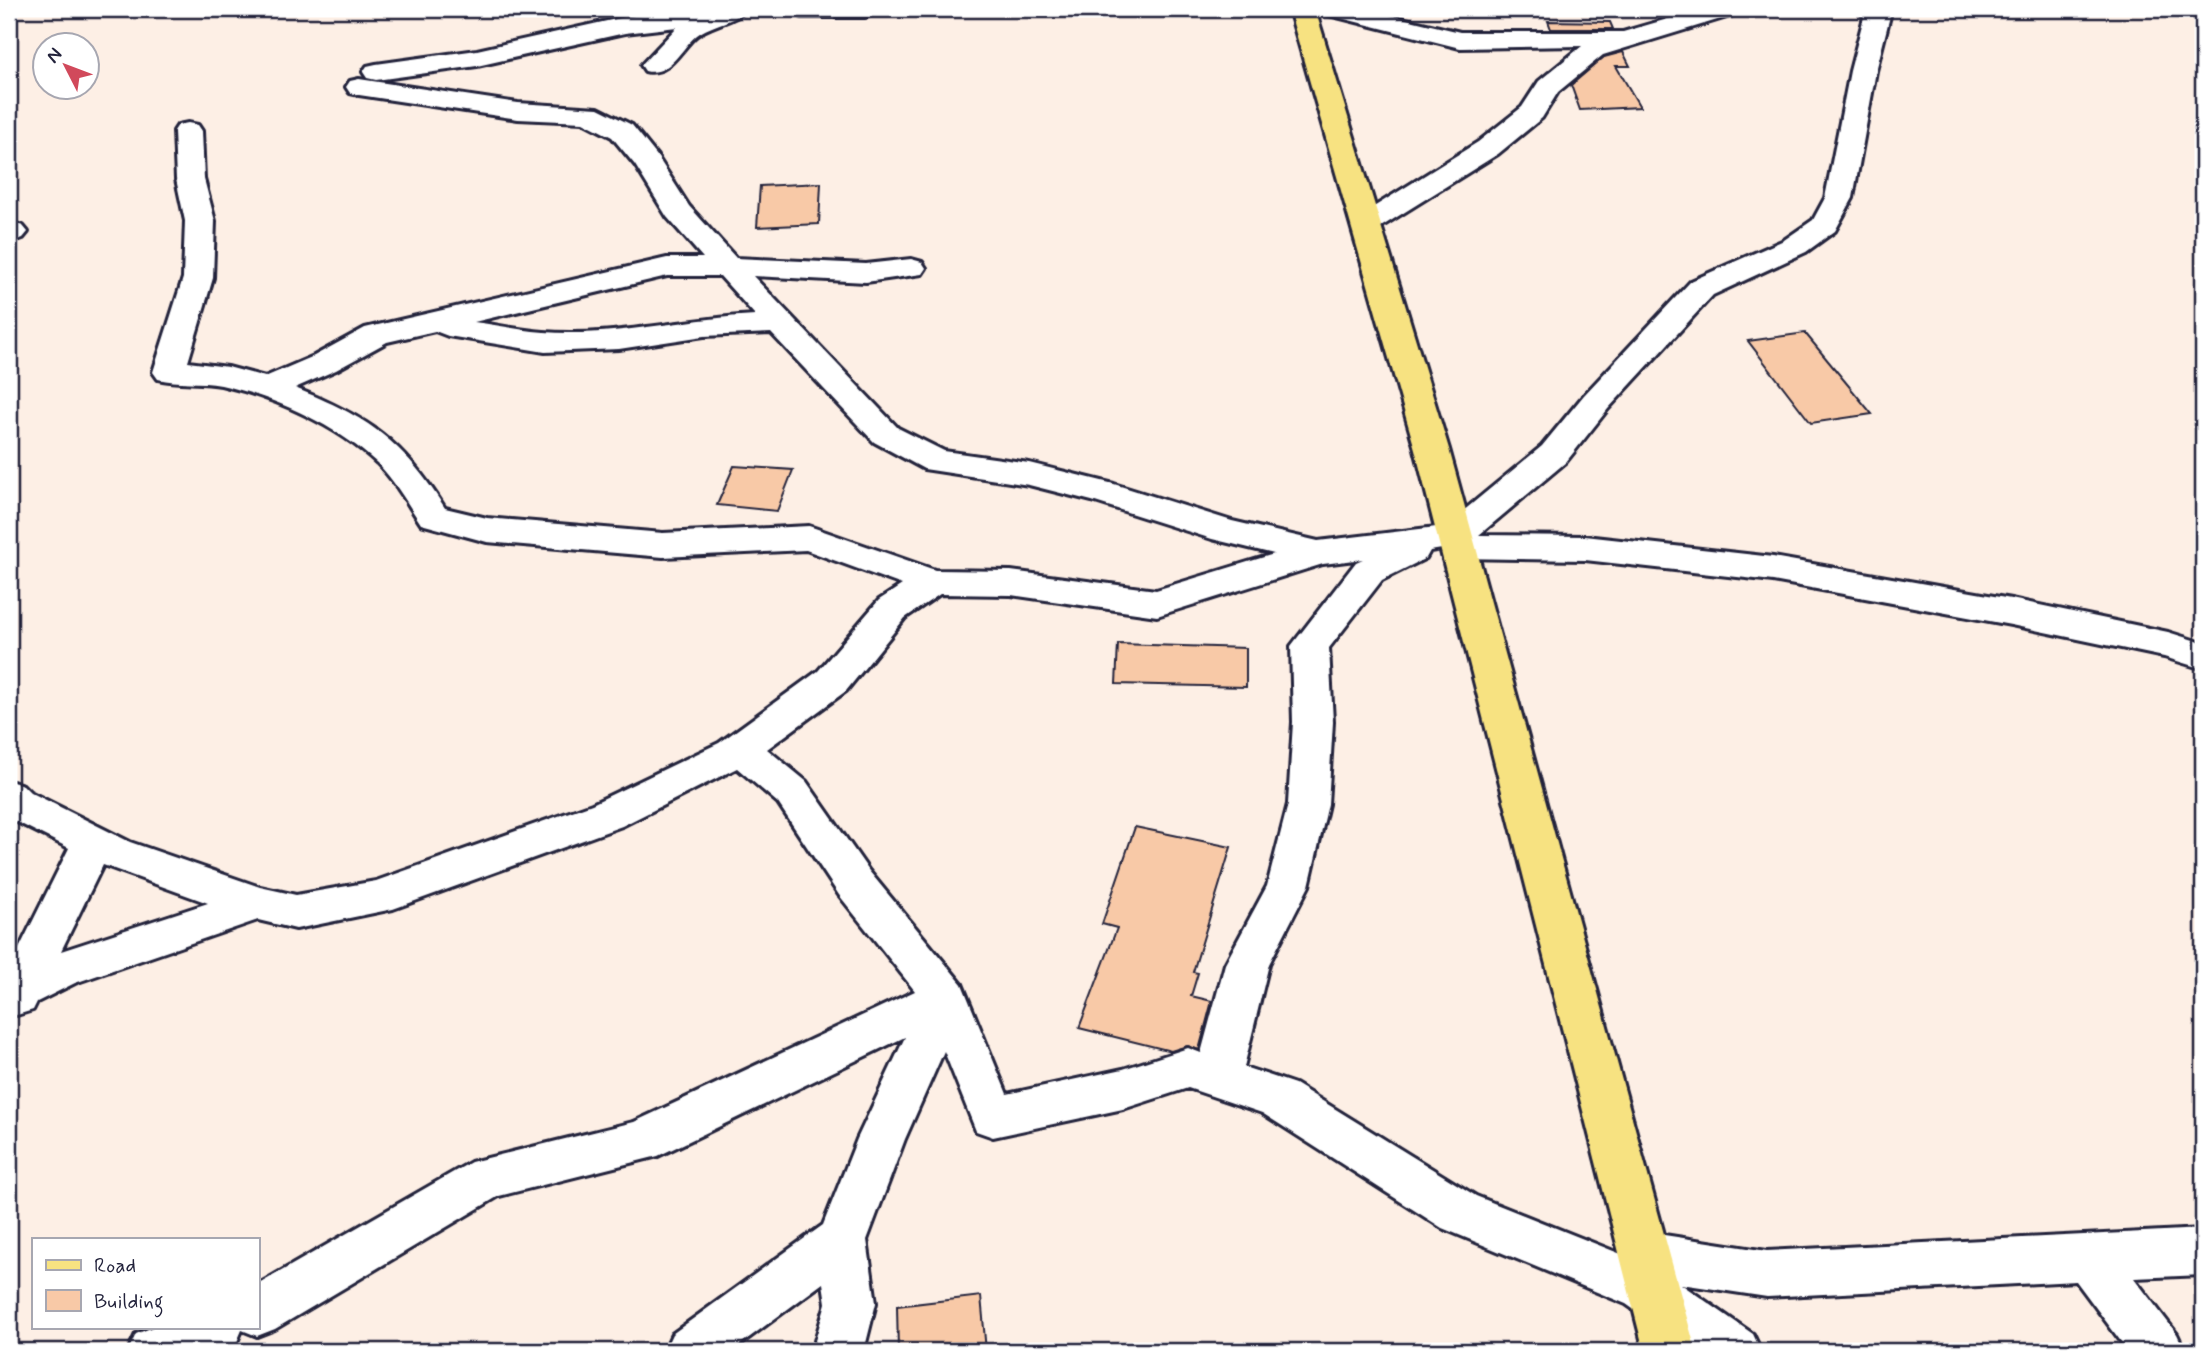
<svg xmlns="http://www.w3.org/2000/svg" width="2212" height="1360" font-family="Mynerve,sans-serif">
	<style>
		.building { fill: #f8c9a7; stroke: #22223b; stroke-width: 2 }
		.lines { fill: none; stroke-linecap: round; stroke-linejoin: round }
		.street-casing { stroke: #22223b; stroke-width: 6 }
		.primary-casing { stroke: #22223b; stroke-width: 6 }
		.street { fill: #fff; fill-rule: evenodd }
		.primary { fill: #f7e281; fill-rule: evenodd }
	</style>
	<rect width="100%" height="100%" fill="#fdefe5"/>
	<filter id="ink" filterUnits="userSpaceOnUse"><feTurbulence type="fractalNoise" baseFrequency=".0143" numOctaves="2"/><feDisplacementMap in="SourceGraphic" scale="14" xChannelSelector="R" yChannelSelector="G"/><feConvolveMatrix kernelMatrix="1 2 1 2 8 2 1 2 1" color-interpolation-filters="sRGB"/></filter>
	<g filter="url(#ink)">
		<g class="building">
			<path d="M1548,21L1610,22L1613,29H1551Z"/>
			<path d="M1623,52L1630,66H1616L1640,107L1580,110L1571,85L1604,57Z"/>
			<path d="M821,183L819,224L757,227L760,186Z"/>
			<path d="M1805,333L1872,414L1811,423L1748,341Z"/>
			<path d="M734,466L793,470L777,511L717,505Z"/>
			<path d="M1118,644L1246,648V687L1116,684Z"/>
			<path d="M1135,827L1231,847L1193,972L1198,973L1191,996L1212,1001L1199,1050L1187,1046L1171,1051L1079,1028L1117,928L1102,924Z"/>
			<path d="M981,1296L986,1351H898L897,1306Z"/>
		</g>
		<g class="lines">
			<defs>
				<g id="street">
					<path d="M703,9H747C739,20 710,25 697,35C680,49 670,77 645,71L641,65L677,27L625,33L477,66L376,80L367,78L363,72L367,66L376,64L477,50L625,17Z"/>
					<path d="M789,9H878L874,14L865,17H802L793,14Z"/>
					<path d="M1322,9H1364L1460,32H1623L1702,9H1741L1737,14L1603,55L1558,92L1542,118L1498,154L1376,230L1366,233L1356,230L1351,224L1356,218L1478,142L1522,107L1539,81L1582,46L1460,48L1325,14Z"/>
					<path d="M1858,9H1884L1890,16L1876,71L1853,198L1835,231L1806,252L1713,295L1608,409L1566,462L1479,535L1585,536L1773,557L2011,599L2168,632L2203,643V669L2164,657L2011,625L1773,581L1585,560L1458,558L1445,554L1442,549L1430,551L1426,558L1382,580L1329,648L1333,722L1328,804L1309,886L1269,964L1244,1067L1295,1084L1476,1196L1621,1254L1627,1239L1645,1232L1767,1251L2203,1229V1275L2134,1278L2177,1334L2185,1351H2128L2076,1281L1767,1297L1681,1284L1753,1334L1761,1351H1693L1626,1304L1442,1228L1262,1113L1188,1088L1123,1109L993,1137L976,1131L944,1051L905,1139L867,1240L876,1303L864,1351H812L826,1303L823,1283L731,1351H664L672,1334L823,1225L857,1139L905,1037L658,1156L499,1196L275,1329L257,1336L242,1330L236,1344L218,1351H128L136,1334L153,1327H257V1285L471,1162L634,1122L915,991L839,895L778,803L737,768L622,826L393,909L296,929L258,920L75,983L37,1002L33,1010L17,1015L9,1013V969L69,848L9,818V781L23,785L30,792L130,842L260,887L296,895L376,881L592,804L719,743L818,671L879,600L902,585L806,550L663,557L487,542L421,524C407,503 395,481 377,463C337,425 274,397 221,385C200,381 178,384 158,379L153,372L183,278L185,221L176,179L174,131L178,125L188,123L198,125L202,131L204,179L215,221L213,278L188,362L228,367L265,377L314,356L365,328L667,258H703L667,217L635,165L612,137L583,122L518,119L359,95L350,93L346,87L350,81L359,79L518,103L598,108L632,125L657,156L689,206L736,258L866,264L911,259L922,262L926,268L922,274L866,282L753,276L898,428L944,451L1029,463L1114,484L1232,521L1318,541L1445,526L1542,446L1584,395L1691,281L1784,240L1813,220L1825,198L1850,71L1864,17ZM667,276H720L755,315C687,318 610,338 544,332C520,330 497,325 474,322ZM435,331L448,336L545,352L619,349L704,336L771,333L874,442L924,469L1029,485L1092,501L1212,539L1274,554L1156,590L1011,571L935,570L809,526L663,533L487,518L445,508C403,441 368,417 295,388L336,370L387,342ZM1363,559L1356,562L1291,646L1293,722L1288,804L1267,886L1225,964L1201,1053L1188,1048L1123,1069L1007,1094L962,984L869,871L806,781L767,749L846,691L905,618L940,594L1011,595L1157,616L1323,564ZM103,865L208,903L61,951Z"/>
					<path d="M13,223L23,226L28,232L23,238L9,243V224Z"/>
				</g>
				<path id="primary" d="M1289,9H1315L1449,449L1696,1351H1644L1415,449Z"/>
			</defs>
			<use href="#street" class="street-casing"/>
			<use href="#primary" class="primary-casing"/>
			<use href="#street" class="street"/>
			<use href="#primary" class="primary"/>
		</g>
	</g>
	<rect width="2212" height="1360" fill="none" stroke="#fff" stroke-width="35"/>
	<rect x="18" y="18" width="2177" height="1325" fill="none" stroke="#22223b" stroke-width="2.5" filter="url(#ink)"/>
	<rect x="32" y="1238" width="228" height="91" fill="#ffffff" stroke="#a7a7b1" stroke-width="2"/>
	<rect x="46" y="1260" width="35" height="10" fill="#f7e281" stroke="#a7a7b1" stroke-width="2"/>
	<text x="94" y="1272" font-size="21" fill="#22223b">Road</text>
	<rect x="46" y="1290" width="35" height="21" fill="#f8c9a7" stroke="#a7a7b1" stroke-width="2"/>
	<text x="94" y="1308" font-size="21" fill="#22223b">Building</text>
	<g transform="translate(66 66) rotate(312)"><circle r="33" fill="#ffffff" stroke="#a7a7b1" stroke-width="2"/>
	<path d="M0-5L12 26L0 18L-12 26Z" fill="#d1495b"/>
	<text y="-10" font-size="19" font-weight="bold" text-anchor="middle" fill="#22223b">N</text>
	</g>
</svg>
